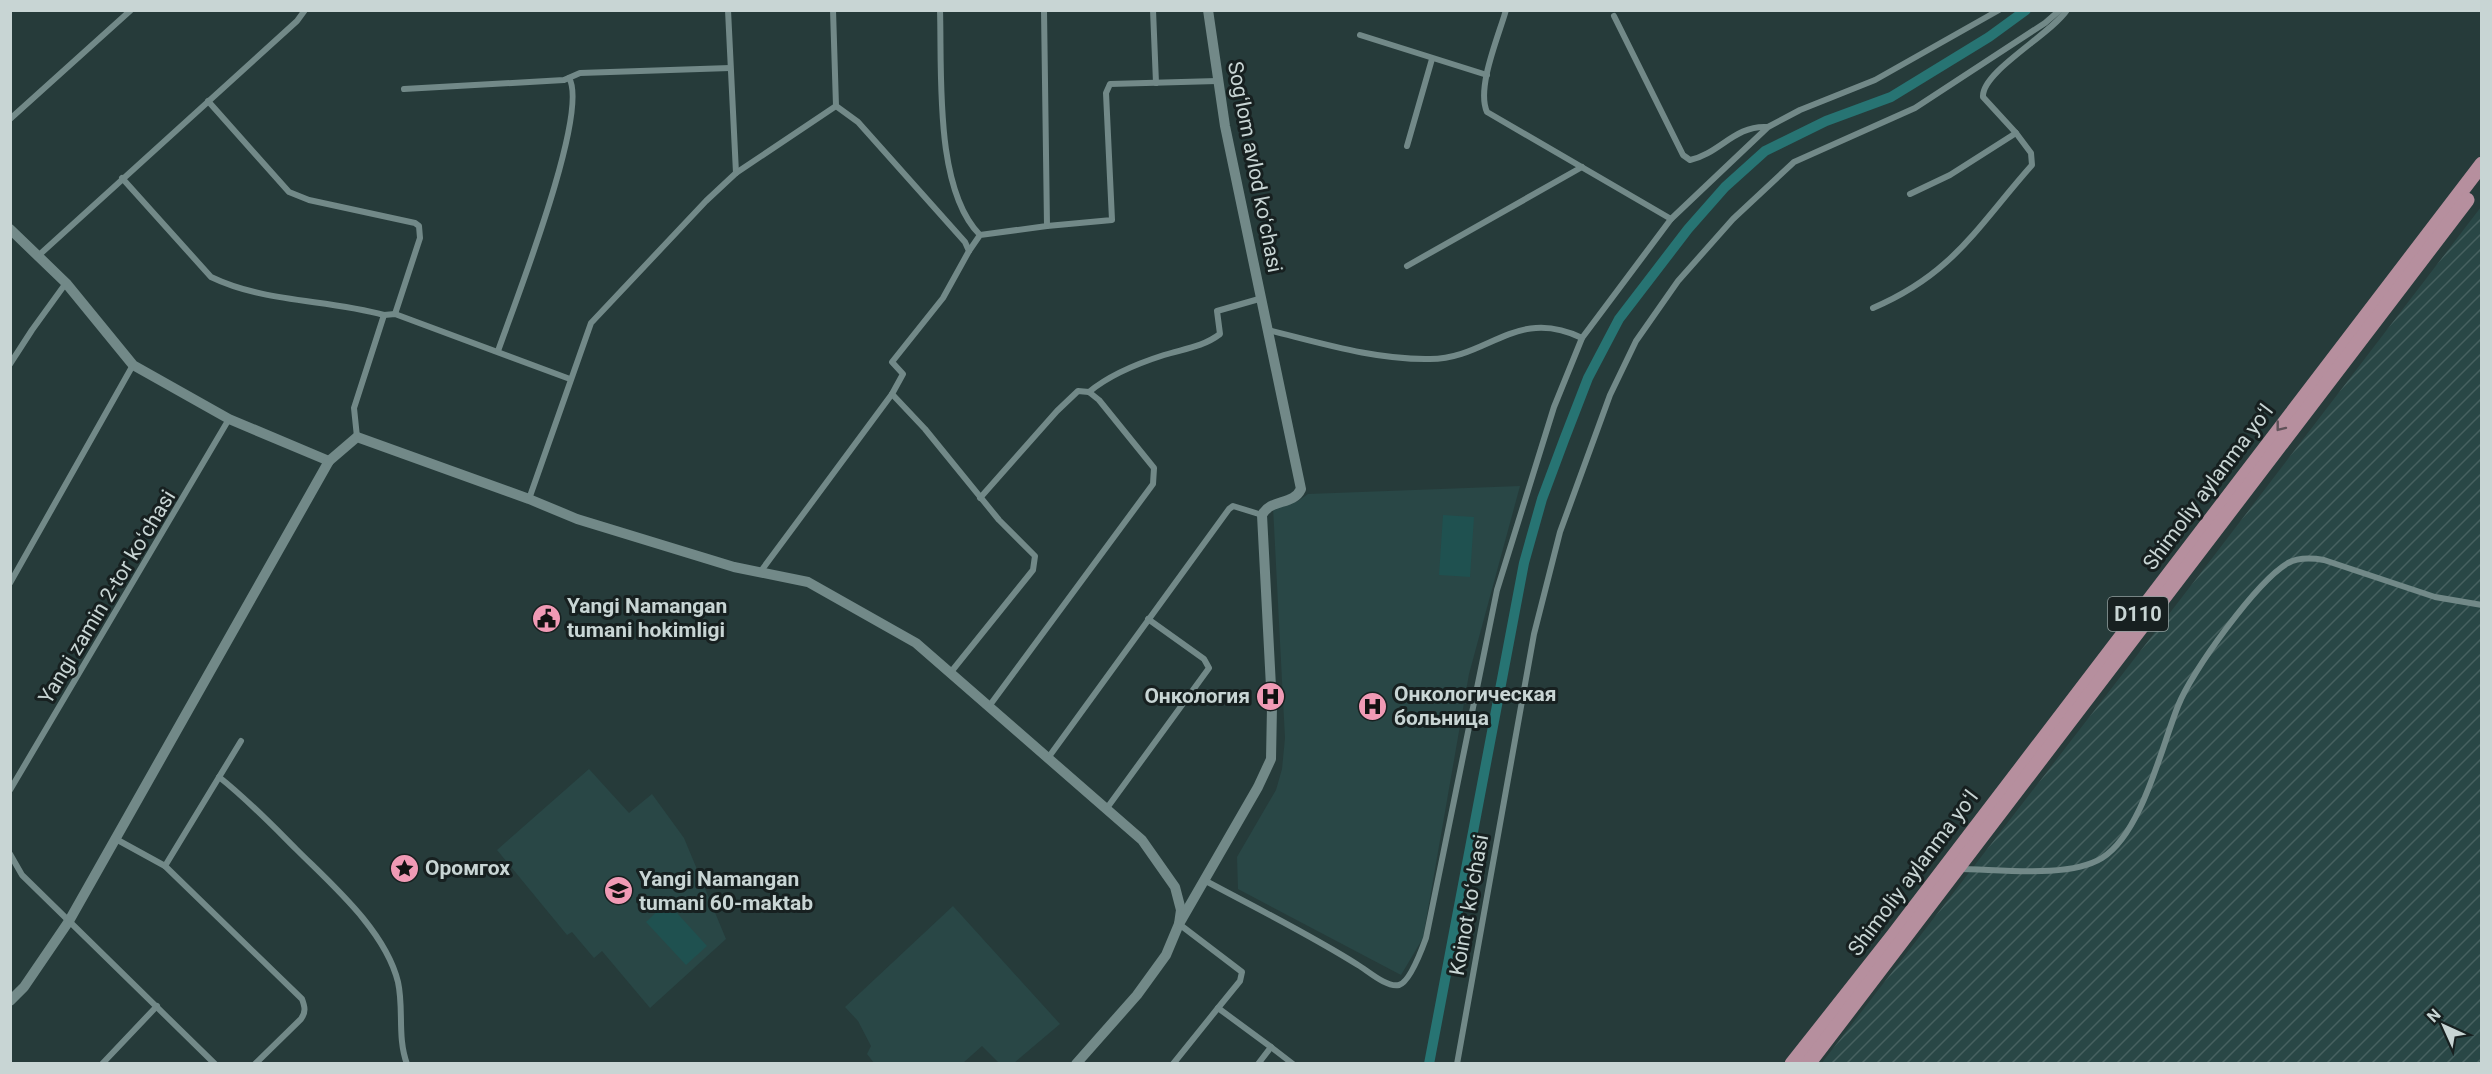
<svg xmlns="http://www.w3.org/2000/svg" width="2492" height="1074" font-family="Roboto,sans-serif">
	<style>
		.built { fill: #294746 }
		.industrial { fill: url(#industrial-furrows) }
		.garden { fill: #1f5150 }
		.lines { fill: none; stroke-linecap: round; stroke-linejoin: round }
		.canal { stroke: #277473; stroke-width: 10 }
		.minor { stroke: #728988; stroke-width: 6 }
		.tertiary { stroke: #728988; stroke-width: 10 }
		.primary { stroke: #b68f9e; stroke-width: 15 }
		.oneway { stroke: #5f5259 }
		.labels { text-anchor: middle; dominant-baseline: central; stroke-width: 6; stroke-linejoin: round; paint-order: stroke }
		.shield { fill: #172020; stroke: #939f9e; stroke-width: 1.5 }
		.shield-label { font-size: 20px; font-weight: bold; fill: #c8d5d4 }
		.street-label { font-size: 21px; fill: #c8d5d4; stroke: #172020 }
		.poi-label { font-size: 21px; font-weight: bold; fill: #c8d5d4; stroke: #172020; text-anchor: start }
	</style>
	<defs>
		<pattern id="industrial-furrows" width="10" height="10" patternUnits="userSpaceOnUse" patternTransform="scale(1.5)"><rect width="10" height="10" fill="#294746"/><path d="M-1 1l2-2M0 10L10 0M9 11l2-2" fill="none" stroke="#476160"/></pattern>
	</defs>
	<rect width="100%" height="100%" fill="#263b3a"/>
	<g class="built">
		<path d="M1520,486L1469,674L1423,938L1401,975L1238,889L1237,857L1276,790L1282,769L1285,738L1273,507L1298,501L1308,494Z"/>
		<path d="M589,769L629,813L652,794L684,838L726,939L650,1008L602,951L594,958L572,932L567,935L497,850Z"/>
		<path d="M953,906L1060,1024L1014,1063H999L982,1046L963,1063H874L867,1054L871,1046L858,1021L845,1007Z"/>
	</g>
	<path class="industrial" d="M2481,207V1063L1821,1064L2203,570Z"/>
	<g class="garden">
		<path d="M1443,515L1474,517L1470,577L1439,575Z"/>
		<path d="M667,902L707,946L686,965L646,922Z"/>
	</g>
	<g class="lines">
		<path class="canal" d="M1429,1064L1524,563L1542,499L1564,440L1588,378L1619,319L1688,229L1725,187L1765,151L1826,121L1891,97L1989,37L2026,10"/>
		<g class="minor">
			<path d="M728,10L736,173"/>
			<path d="M833,10L836,106"/>
			<path d="M940,10C942,72 934,189 980,235"/>
			<path d="M1153,10L1156,83"/>
			<path d="M1506,10C1499,35 1476,88 1487,112L1671,219"/>
			<path d="M1614,16L1683,155L1690,160C1719,154 1735,125 1767,127"/>
			<path d="M1360,35L1487,75"/>
			<path d="M404,89L564,80L580,73L730,68"/>
			<path d="M208,101L289,192L309,200L415,223L419,226L420,238L395,314"/>
			<path d="M10,119L131,10"/>
			<path d="M1407,146L1432,59"/>
			<path d="M122,178L211,277C265,303 327,299 384,315L395,314L570,379"/>
			<path d="M1910,194L1950,175L2016,133L1983,97C1981,72 2050,35 2067,10"/>
			<path d="M1047,226L1112,220L1106,93L1110,84L1217,81"/>
			<path d="M969,251L980,235L1047,226L1044,10"/>
			<path d="M38,256L297,21L305,10"/>
			<path d="M1407,266L1582,167"/>
			<path d="M1873,308C1953,274 1977,227 2032,165L2031,153L2016,133"/>
			<path d="M1268,330C1321,343 1375,360 1430,359C1488,359 1516,306 1582,338"/>
			<path d="M498,351C514,305 590,112 569,78"/>
			<path d="M10,364L32,330L66,283"/>
			<path d="M1089,392C1108,376 1139,363 1164,355C1183,349 1203,347 1220,334L1217,311L1259,299"/>
			<path d="M892,394L925,429L999,520L1035,556L1033,570L951,672"/>
			<path d="M357,437L354,408L384,315"/>
			<path d="M980,498L1057,411L1078,391L1089,392L1099,400L1154,468L1153,484L990,705"/>
			<path d="M529,499L591,323L706,201L736,173L836,106"/>
			<path d="M761,571L892,394L903,374L892,362L943,298L969,251L965,242L858,122L836,106"/>
			<path d="M10,583L133,365"/>
			<path d="M1048,758L1229,509L1233,506L1262,515"/>
			<path d="M219,777C247,799 271,824 296,849C332,885 385,930 398,982C404,1009 397,1037 407,1064"/>
			<path d="M10,790L229,419"/>
			<path d="M1107,808L1209,668L1204,659L1148,619"/>
			<path d="M114,838L165,866L241,741"/>
			<path d="M10,854L22,875L215,1064"/>
			<path d="M165,866L302,999C305,1007 306,1012 301,1019L255,1064"/>
			<path d="M1958,869C1997,869 2068,879 2102,858C2142,833 2161,748 2178,706C2191,672 2257,581 2288,563C2299,557 2312,558 2324,560L2435,597L2482,605"/>
			<path d="M1204,880C1256,908 1309,934 1358,965C1368,971 1387,988 1399,985C1410,982 1422,949 1426,938L1497,590L1554,407L1582,338L1671,219L1768,127L1800,110L1875,80L1999,10"/>
			<path d="M1179,924L1242,972L1240,981L1218,1008L1271,1047L1258,1064"/>
			<path d="M1271,1047L1293,1064"/>
			<path d="M102,1064L157,1006"/>
			<path d="M1173,1064L1218,1008"/>
			<path d="M1457,1064L1534,634L1560,532L1610,395L1636,341L1678,281L1733,219L1794,162L1915,108L2045,23L2060,10"/>
		</g>
		<g class="tertiary">
			<path d="M10,229L66,283L133,365L229,419L329,461"/>
			<path d="M10,1001L24,987L69,921L329,461L357,437L529,499L577,519L734,567L808,582L916,643L1142,840L1175,887L1181,910L1179,924"/>
			<path d="M1076,1064L1137,995L1166,955L1179,924L1258,787L1271,759L1272,706L1262,515C1271,498 1293,506 1301,489L1225,126L1208,10"/>
		</g>
		<g class="primary">
			<path d="M1792,1064L1893,936L2482,164"/>
			<path d="M1808,1064L2467,200"/>
		</g>
	</g>
	<defs><path id="oneway-chevron" d="M-2-3.5L2.5 0L-2 3.5" fill="none" stroke-width="1.6" stroke-linecap="round" stroke-linejoin="round" transform="scale(1.5)"/></defs>
	<use class="oneway" href="#oneway-chevron" transform="translate(2280 427) rotate(128)"/>
	<defs>
		<symbol id="civic-disc" viewBox="-11 -11 22 22"><circle r="9.5" fill="#f09ab5" stroke="#172020"/><path d="M-.6-6.5H3V-4.5H.6V-3L4-1V1h2V6H-6V1h2V-1L-.6-3ZM-1.2 2.5V6h2.4V2.5Z" fill="#111"/></symbol>
		<symbol id="hospital-disc" viewBox="-11 -11 22 22"><circle r="9.5" fill="#f09ab5" stroke="#172020"/><path d="M-5-5h3v3.5h4V-5h3V5h-3V1.5h-4V5h-3Z" fill="#111"/></symbol>
		<symbol id="sight-disc" viewBox="-11 -11 22 22"><circle r="9.5" fill="#f09ab5" stroke="#172020"/><path d="M0-6L1.8-2.2L6-1.7L2.9 1.2L3.7 5.4L0 3.3L-3.7 5.4L-2.9 1.2L-6-1.7L-1.8-2.2Z" fill="#111"/></symbol>
		<symbol id="school-disc" viewBox="-11 -11 22 22"><circle r="9.5" fill="#f09ab5" stroke="#172020"/><path d="M0-5L7-2L0 1L-7-2ZM-4 1L0 2.5L4 1V4Q0 6-4 4Z" fill="#111"/></symbol>
	</defs>
	<g fill-rule="evenodd">
		<use href="#civic-disc" x="530" y="602" width="33" height="33"/>
		<use href="#hospital-disc" x="1254" y="680" width="33" height="33"/>
		<use href="#hospital-disc" x="1356" y="690" width="33" height="33"/>
		<use href="#sight-disc" x="388" y="852" width="33" height="33"/>
		<use href="#school-disc" x="602" y="874" width="33" height="33"/>
	</g>
	<g class="labels">
		<rect class="shield" x="2108" y="597" width="60" height="34" rx="4.5"/>
		<g class="shield-label">
			<text x="2138" y="614">D110</text>
		</g>
		<g class="street-label">
			<text transform="translate(1255 167) rotate(79)">Sogʻlom avlod koʻchasi</text>
			<text transform="translate(2208 487) rotate(-53)">Shimoliy aylanma yoʻl</text>
			<text transform="translate(107 597) rotate(-59)">Yangi zamin 2-tor koʻchasi</text>
			<text transform="translate(1913 873) rotate(-53)">Shimoliy aylanma yoʻl</text>
			<text transform="translate(1469 905) rotate(-80)">Koinot koʻchasi</text>
		</g>
		<g class="poi-label">
			<text x="567" y="606">Yangi Namangan<tspan x="567" dy="24">tumani hokimligi</tspan></text>
			<text x="1394" y="694">Онкологическая<tspan x="1394" dy="24">больница</tspan></text>
			<text x="1250" y="696" text-anchor="end">Онкология</text>
			<text x="425" y="868">Оромгох</text>
			<text x="639" y="879">Yangi Namangan<tspan x="639" dy="24">tumani 60-maktab</tspan></text>
		</g>
	</g>
	<rect width="2492" height="1074" fill="none" stroke="#c8d5d4" stroke-width="24"/>
	<g transform="translate(2444 1026) rotate(315)" stroke="#172020" stroke-width="4.5" paint-order="stroke">
	<path d="M0-4.5L10 22L0 15L-10 22Z" fill="#c8d5d4"/>
	<text y="-9" font-size="16" font-weight="bold" text-anchor="middle" fill="#c8d5d4">N</text>
	</g>
</svg>
